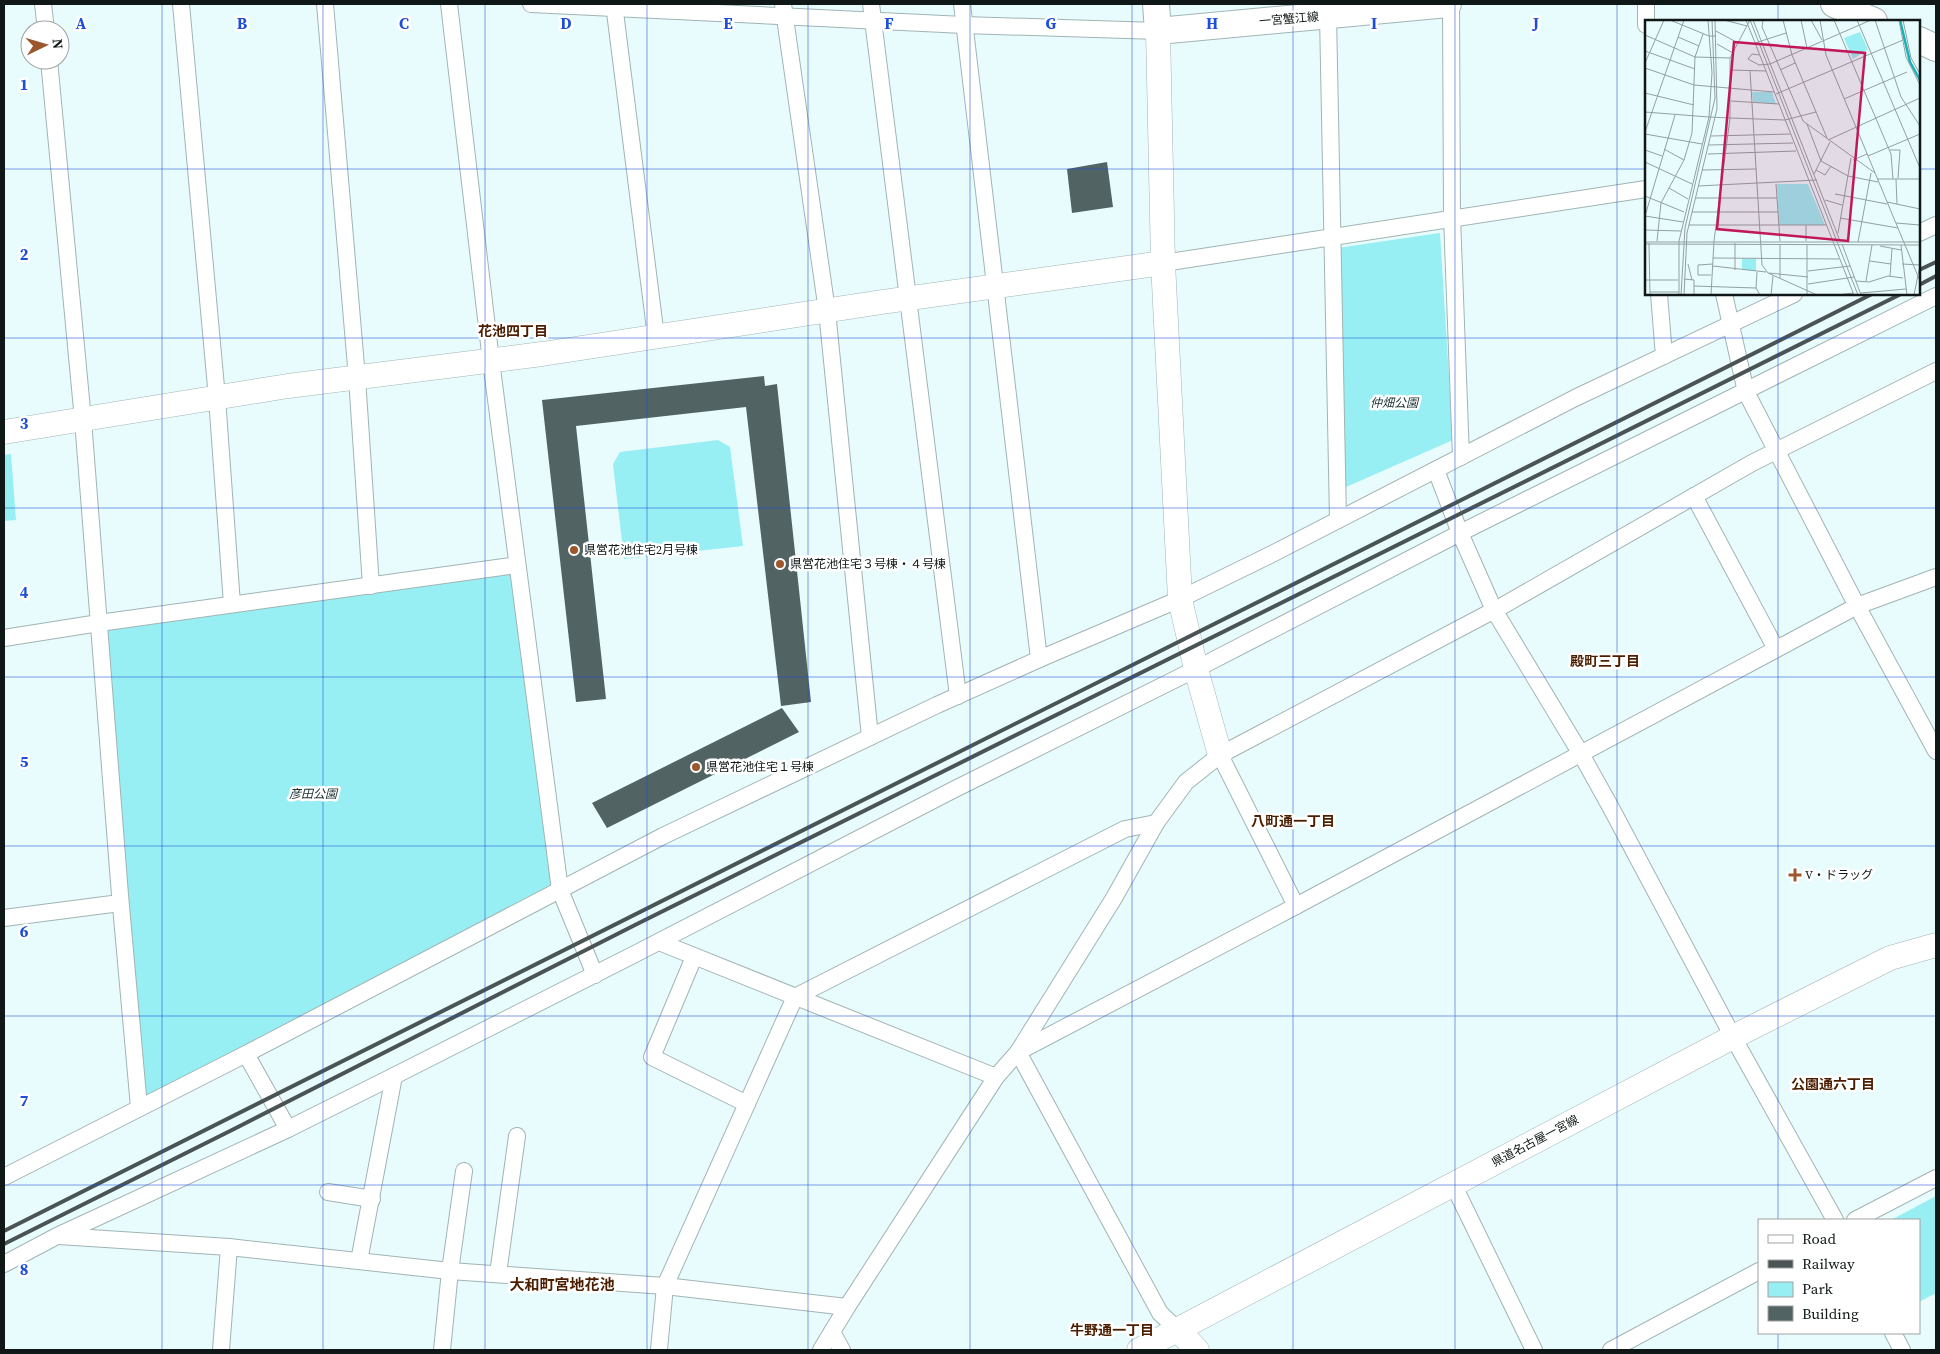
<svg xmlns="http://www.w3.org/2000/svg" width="1940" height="1354" font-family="'Source Serif 4','Noto Sans JP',serif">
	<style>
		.green { fill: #97eff3 }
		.building { fill: #526364 }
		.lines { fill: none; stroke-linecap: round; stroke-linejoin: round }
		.street-casing { stroke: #a1b4b4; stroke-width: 18 }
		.secondary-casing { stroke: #a1b4b4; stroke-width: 25 }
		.primary-casing { stroke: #a1b4b4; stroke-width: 28 }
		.street { stroke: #fff; stroke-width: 16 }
		.secondary { stroke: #fff; stroke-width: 24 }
		.primary { stroke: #fff; stroke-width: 26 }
		.rail { stroke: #4a5454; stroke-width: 4 }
		.grid { fill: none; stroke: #1d4ed8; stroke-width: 1; stroke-opacity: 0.55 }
		.poi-dot { fill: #9d572d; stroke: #fff; stroke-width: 2 }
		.labels { text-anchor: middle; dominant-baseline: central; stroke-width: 5; stroke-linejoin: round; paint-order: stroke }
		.street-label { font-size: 12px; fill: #101717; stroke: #fff }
		.park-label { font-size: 12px; font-style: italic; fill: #182f30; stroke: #fff }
		.poi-label { font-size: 12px; fill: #101717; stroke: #fff; text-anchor: start }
		.neighbourhood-label { font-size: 14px; font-weight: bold; fill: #4c1e00; stroke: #fff }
		.quarter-label { font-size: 15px; font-weight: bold; fill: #4c1e00; stroke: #fff }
		.inset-river { fill: none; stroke: #15b2b9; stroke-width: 2.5 }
		.inset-road { fill: none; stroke: #92a0a1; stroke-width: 1 }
		.view { fill: #c2185b; fill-opacity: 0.15; stroke: #c2185b; stroke-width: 2.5 }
		.inset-edge { fill: none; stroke: #101717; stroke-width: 2.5 }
		.grid-label { font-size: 16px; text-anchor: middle; font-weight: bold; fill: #1d4ed8; stroke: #fff; stroke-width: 5; stroke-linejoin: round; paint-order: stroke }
	</style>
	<rect width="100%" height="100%" fill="#e8fcfd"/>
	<g class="green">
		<path d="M1440,233L1453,440L1337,491V248Z"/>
		<path d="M718,440L730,447L743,546L624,559L613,464L620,452Z"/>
		<path d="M11,454L16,520L4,521V455Z"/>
		<path d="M515,568L542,821L548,845L547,861L553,884L143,1100L104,629Z"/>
		<path d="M1936,1196V1293L1919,1302V1220H1891Z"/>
	</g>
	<g class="building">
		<path d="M1107,162L1113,207L1072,213L1067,169Z"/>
		<path d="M764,376L765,386L777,384L811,702L781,706L746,407L576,426L606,699L576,702L542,400Z"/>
		<path d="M782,708L799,732L607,828L592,803Z"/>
	</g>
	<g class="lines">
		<defs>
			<g id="street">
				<path d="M43,4L46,30"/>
				<path d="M181,4L217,398L232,604"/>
				<path d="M325,4L357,378L371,586"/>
				<path d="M449,4L491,361L560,890L595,975"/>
				<path d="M531,4L964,25L1158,31"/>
				<path d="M614,4L656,337"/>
				<path d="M783,4L827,311L870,737"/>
				<path d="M871,4L958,696"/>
				<path d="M962,4L1039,659"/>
				<path d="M1451,4L1452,217L1461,457"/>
				<path d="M1646,4V25"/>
				<path d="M1328,15L1338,520"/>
				<path d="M49,60L83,420L120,895L139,1107"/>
				<path d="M1919,233L1936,225"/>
				<path d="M1163,263L1646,189"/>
				<path d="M1659,294L1664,356"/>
				<path d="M1724,294L1746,392L1857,606L1936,751"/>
				<path d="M1436,470L1460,533L1494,610L1581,754L1610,806L1733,1037L1835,1220"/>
				<path d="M1694,496L1776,649"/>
				<path d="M4,638L99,623L517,565"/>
				<path d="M1220,755L1296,906"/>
				<path d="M4,918L120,903"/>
				<path d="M659,942L996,1077"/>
				<path d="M694,957L652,1057L747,1104"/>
				<path d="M1018,1052L1296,906L1857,606L1936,577"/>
				<path d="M1018,1052L1160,1313L1178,1330"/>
				<path d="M246,1054L288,1129"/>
				<path d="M4,1177L246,1054L663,836L937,705L1044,657L1180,599L1272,554L1575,398L1794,294"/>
				<path d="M1453,1184L1534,1350"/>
				<path d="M328,1192L372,1199"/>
				<path d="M1855,1220L1936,1178"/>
				<path d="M59,1236L229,1247L450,1271L665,1286L847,1307"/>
				<path d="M359,1261L394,1076"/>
				<path d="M4,1264L57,1236L288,1129L394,1076L633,955L953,790L1196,669L1460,533L1936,296"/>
				<path d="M498,1274L517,1136"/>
				<path d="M832,1332L842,1350"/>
				<path d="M1893,1333L1902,1350"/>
				<path d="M221,1350L229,1247"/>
				<path d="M442,1350L450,1271L464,1171"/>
				<path d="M659,1350L665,1286L795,997L1125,829L1156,823"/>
				<path d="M821,1350L847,1307L996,1077L1018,1052L1114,898L1156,823L1186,782L1220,755L1504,605L1752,463L1936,371"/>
				<path d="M1611,1350L1759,1271"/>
			</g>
			<g id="secondary">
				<path d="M1158,31L1163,263L1180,599L1196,669L1220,755"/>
				<path d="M4,432L288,386L542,354L882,302L1163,263"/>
				<path d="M1178,1330L1197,1350"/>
				<path d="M1139,1350L1733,1037L1890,958L1936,945"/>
			</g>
			<g id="primary">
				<path d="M1156,4L1158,31L1448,4"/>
				<path d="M1834,4L1874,21"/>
				<path d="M1919,40L1936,48"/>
			</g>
		</defs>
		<use href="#street" class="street-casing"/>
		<use href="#secondary" class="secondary-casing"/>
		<use href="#primary" class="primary-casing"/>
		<use href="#street" class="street"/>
		<use href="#secondary" class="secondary"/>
		<use href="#primary" class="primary"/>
		<g class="rail">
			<path d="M1919,270L1936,262"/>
			<path d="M1919,285L1936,276"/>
			<path d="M4,1231L1872,294"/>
			<path d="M4,1244L236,1128L635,925L1901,294"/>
		</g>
	</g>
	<path class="grid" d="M162,4V1350M323,4V1350M485,4V1350M647,4V1350M808,4V1350M970,4V1350M1132,4V1350M1293,4V1350M1455,4V1350M1617,4V1350M1778,4V21M4,169H1646M1919,169H1936M1778,294V1220M4,338H1936M4,508H1936M4,677H1936M4,846H1936M4,1016H1936M4,1185H1936M1778,1333V1350"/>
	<g class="poi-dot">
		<circle cx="574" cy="550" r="5"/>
		<circle cx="780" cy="564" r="5"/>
		<circle cx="696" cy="767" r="5"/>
		<path d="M1792.5 867.5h5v5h5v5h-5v5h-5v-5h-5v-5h5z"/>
	</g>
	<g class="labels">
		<g class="street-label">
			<text transform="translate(1289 19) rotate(-5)">一宮蟹江線</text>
			<text transform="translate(1535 1141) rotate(-28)">県道名古屋一宮線</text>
		</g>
		<g class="park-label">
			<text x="1394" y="403">仲畑公園</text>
			<text x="313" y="794">彦田公園</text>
		</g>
		<g class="poi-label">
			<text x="584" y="550">県営花池住宅2月号棟</text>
			<text x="790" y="564">県営花池住宅３号棟・４号棟</text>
			<text x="706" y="767">県営花池住宅１号棟</text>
			<text x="1805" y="875">V・ドラッグ</text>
		</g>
		<g class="neighbourhood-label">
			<text x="513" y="331">花池四丁目</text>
			<text x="1605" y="661">殿町三丁目</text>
			<text x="1293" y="821">八町通一丁目</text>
			<text x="1833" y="1084">公園通六丁目</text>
			<text x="1112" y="1330">牛野通一丁目</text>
		</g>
		<g class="quarter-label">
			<text x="562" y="1284">大和町宮地花池</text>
		</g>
	</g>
	<g transform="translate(1645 20)">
		<rect width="275" height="275" fill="#e8fcfd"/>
		<path d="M215,12L223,29L208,39L199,18ZM107,72H127L131,84L108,82ZM132,164H163L180,205H134ZM97,239H111V251L97,250Z" fill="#97eff3"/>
		<path class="inset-river" d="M255,0L265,42L275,60"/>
		<path class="inset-road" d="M25,0L64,16H71M79,0L102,6M101,0L209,275M105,0L213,275M108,0L195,221M118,0L117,7L158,101L230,153M138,0L147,35L182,118M156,0L162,28M166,0L177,20M175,0L181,35L275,261M189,0L246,134L248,159M212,0L275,148M230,0L256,77L275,106M254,0L261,37L275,65M258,0L266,38L275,54M71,11L93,23M0,15L50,37L85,38M33,17L54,26M110,23L141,13M72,24L88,33M0,31L50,49M114,35L107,34L103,39L114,45L125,44L226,0M0,43L19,0M0,48L49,65L129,72M85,50L121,51M135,50L150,43M105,51L117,245L123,253L172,275M0,73L49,85M131,74L258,20M199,79L262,52M86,81L134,84M0,92L64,97L67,53L63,0M162,104L176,141L203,156L233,162M0,112L39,0M0,114L57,124M66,116L145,114M183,120L275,78M64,125L148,123M19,129L39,140M0,130L17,136M245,130H255L253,158M63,134L151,131M223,136L275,114M208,140L222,134M0,142L47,164M57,150L111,149M171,150L180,155L186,146M169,154L185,122M232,159H275M251,159L252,184M131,164L135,221M53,166L172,160M24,168L43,179M190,174L242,184M0,176L39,192M50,178H132M180,180L197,185M242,182L275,189M47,192H133M0,196L30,95M0,196L38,202M195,198L253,208M251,203L275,205M44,205H181M161,205V221M0,210L36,211M193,213L206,138M12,221L16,183L39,140L47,113L50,37L58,14M0,222H275M213,222L226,153M4,223L5,275M90,223V250M0,224L275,225M135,224V258M162,224V275M197,224L216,275M256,225L262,275M235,226L256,230M68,238L194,239M225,241L246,244M43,244L47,260M257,244L275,245M68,246L121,252M163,251L205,246M112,252L111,268L115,275M124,253L163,257M66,255H53V245L68,244M245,256L247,229M39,259L49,260V275M0,260H33M211,261L224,262L243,256L258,258M221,261L227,225M163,264L209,257M49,266L111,268M5,272H34M216,273L261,269M34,275V221L64,97L85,98V38L105,0M36,275L40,208L70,78L67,0M39,275L42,213L72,89L70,0M66,275L69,221L85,98L140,100L171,92M126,275L128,256M192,275L208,273M269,275L275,245"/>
		<path class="view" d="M89,22L220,33L203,221L72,209Z"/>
		<rect width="275" height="275" class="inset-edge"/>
	</g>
	<g class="grid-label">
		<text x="81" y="29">A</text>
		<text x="242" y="29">B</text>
		<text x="404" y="29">C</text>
		<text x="566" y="29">D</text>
		<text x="728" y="29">E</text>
		<text x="889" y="29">F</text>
		<text x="1051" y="29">G</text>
		<text x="1212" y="29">H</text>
		<text x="1374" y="29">I</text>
		<text x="1536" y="29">J</text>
		<text x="24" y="90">1</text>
		<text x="24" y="260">2</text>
		<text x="24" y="429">3</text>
		<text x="24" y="598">4</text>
		<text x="24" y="767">5</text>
		<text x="24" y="937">6</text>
		<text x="24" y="1106">7</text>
		<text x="24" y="1275">8</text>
	</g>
	<rect width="1940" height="1354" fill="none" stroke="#101717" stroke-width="10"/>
	<rect x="1758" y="1219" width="162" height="115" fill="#ffffff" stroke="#9fa2a2"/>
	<rect x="1768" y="1235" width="25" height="8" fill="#ffffff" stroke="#9fa2a2"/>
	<text x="1802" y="1244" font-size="15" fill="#101717">Road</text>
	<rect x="1768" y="1260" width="25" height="8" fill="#4a5454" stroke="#9fa2a2"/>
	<text x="1802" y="1269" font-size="15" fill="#101717">Railway</text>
	<rect x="1768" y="1282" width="25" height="15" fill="#97eff3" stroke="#9fa2a2"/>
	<text x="1802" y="1294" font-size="15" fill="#101717">Park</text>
	<rect x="1768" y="1306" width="25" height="15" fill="#526364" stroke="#9fa2a2"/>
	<text x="1802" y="1319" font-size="15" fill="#101717">Building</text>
	<g transform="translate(45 45) rotate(85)"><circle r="24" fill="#ffffff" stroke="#9fa2a2"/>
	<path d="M0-4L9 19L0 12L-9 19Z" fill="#9d572d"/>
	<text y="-8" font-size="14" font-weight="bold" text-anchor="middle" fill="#101717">N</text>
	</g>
</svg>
